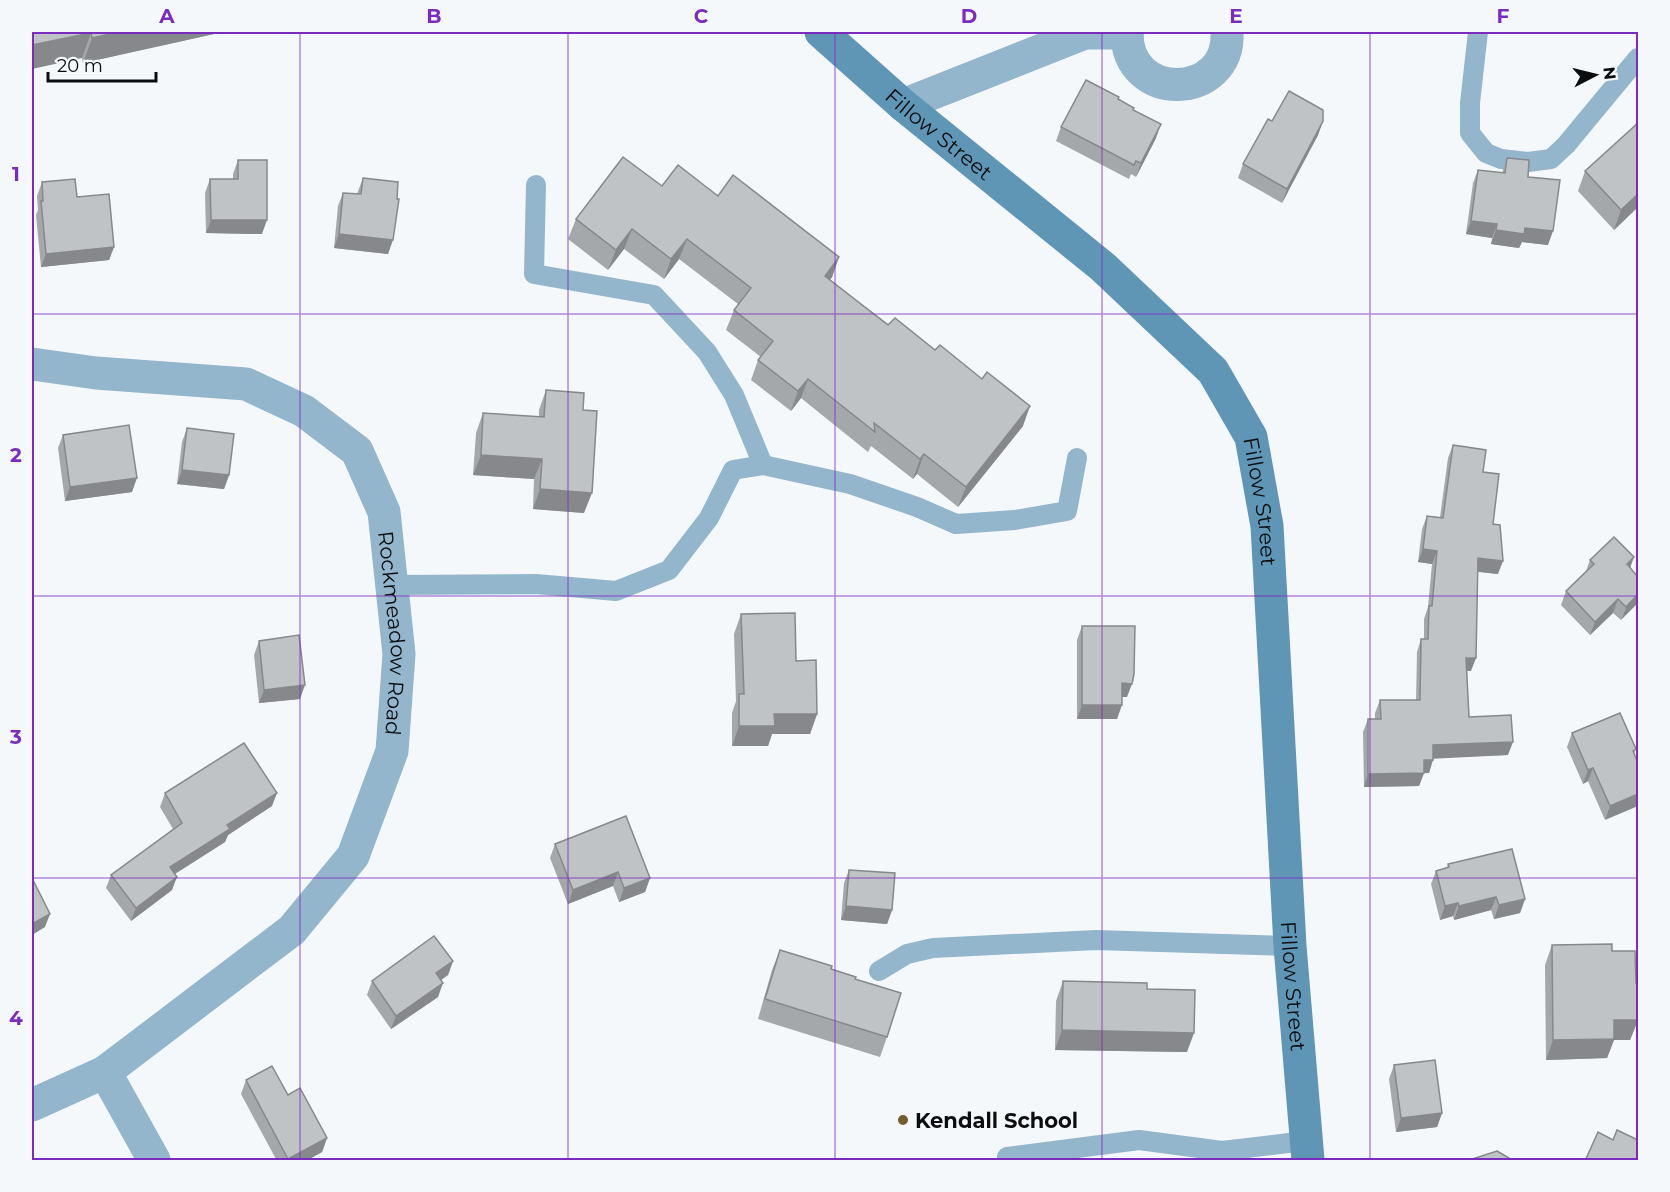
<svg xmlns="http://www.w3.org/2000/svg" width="1670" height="1192" font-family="Montserrat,sans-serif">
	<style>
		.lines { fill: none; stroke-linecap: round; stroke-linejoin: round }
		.lane { stroke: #93b6cc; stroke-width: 20 }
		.street { stroke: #93b6cc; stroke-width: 33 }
		.secondary { stroke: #5f96b6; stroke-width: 33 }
		.wall { fill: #a4a8aa }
		.shaded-wall { fill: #86888b }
		.building { fill: #bfc3c6; stroke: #86888b; stroke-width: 1.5 }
		.grid { fill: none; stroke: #7b2cbf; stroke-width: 1.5; stroke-opacity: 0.55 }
		.poi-dot { fill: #745e2e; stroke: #f4f8fb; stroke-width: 2 }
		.labels { text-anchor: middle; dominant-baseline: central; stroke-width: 4.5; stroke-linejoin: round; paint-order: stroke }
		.street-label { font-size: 21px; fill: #0c0d0e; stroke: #f4f8fb }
		.poi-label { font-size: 21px; font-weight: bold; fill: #0c0d0e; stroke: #f4f8fb; text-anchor: start }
		.neatline { fill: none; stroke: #7b2cbf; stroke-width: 2 }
		.grid-label { font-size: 20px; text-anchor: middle; font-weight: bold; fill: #7b2cbf }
	</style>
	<rect width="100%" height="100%" fill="#f4f8fb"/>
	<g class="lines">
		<g class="lane">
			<path d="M1478,32L1470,103V133L1486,153L1501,159L1528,162L1551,159L1566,145L1638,58"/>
			<path d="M536,185L534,274L654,295L707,352L734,395L763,465"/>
			<path d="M392,585L536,584L616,591L669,570L709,518L733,470L763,465L850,484L917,507L956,524L1015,520L1067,511L1077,458"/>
			<path d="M879,971L907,954L933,948L1096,940L1290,946"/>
			<path d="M1008,1160L1007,1157L1139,1140L1222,1151L1306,1141"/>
		</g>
		<g class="street">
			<path d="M1127,32C1126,104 1231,100 1227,32"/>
			<path d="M903,105L1085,33H1127"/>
			<path id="s1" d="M32,364L96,373L246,384L304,411L357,451L384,512L399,654L392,751L353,856L292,930L105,1072L32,1105"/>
			<path d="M105,1072L154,1160"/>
		</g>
		<path class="secondary" id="s2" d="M821,32L903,105L1103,267L1213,371L1251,437L1267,526L1290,946L1308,1160"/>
	</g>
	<g class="wall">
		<path d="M32,32L214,34L83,63L82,58Z"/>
		<path d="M1118,100L1133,110L1156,138L1136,177L1131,174L1129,179L1056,141L1061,127Z"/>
		<path d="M1638,116V207L1614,230L1578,191L1585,171L1635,126Z"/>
		<path d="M1272,121H1323L1318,135L1282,203L1238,178L1243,164Z"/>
		<path d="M1507,158L1528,177L1548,245L1522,242L1519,248L1491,244L1492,238L1466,234L1473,183L1478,170L1502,173Z"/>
		<path d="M238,160L262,234L206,233L205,193L210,179H233V174Z"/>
		<path d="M363,178L397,199L388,254L334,248L338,206L343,193L357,194Z"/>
		<path d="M42,182L77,197L114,247L109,260L41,267L36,215L38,210L37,196Z"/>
		<path d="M662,186L718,196L839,257L832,277L830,280L1023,426L958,507L917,474L913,479L871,446L868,452L801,398L791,411L751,380L758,360L761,357L726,330L734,310L738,304L679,259L664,279L624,249L608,270L568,239L576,219Z"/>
		<path d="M546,390L583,410L584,513L533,509L534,479L473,475L476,433L483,413L539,417V410Z"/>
		<path d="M187,428L229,475L224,489L177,484L182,442Z"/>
		<path d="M63,435L132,492L65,501L58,448Z"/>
		<path d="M1453,445L1483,472L1493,524L1498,574L1478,572L1471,671H1467L1469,717L1508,755L1433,758L1429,773H1424L1419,786L1364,787L1363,732L1368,719H1375V713L1380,700H1416L1417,652L1421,639H1424V619L1428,607L1432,564L1418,562L1422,529L1427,516L1440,517L1448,458Z"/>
		<path d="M1590,560L1630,568L1638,577L1621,620L1613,613L1590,635L1561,605L1566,591L1586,571Z"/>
		<path d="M741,614L796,661L817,714L810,734H772L768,746H732V713L736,701L734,634Z"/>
		<path d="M1082,626L1127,697H1122L1117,719H1077V640Z"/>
		<path d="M259,641L300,699L259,703L254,655Z"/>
		<path d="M1572,733L1636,749L1605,820L1588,781L1583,784L1567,747Z"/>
		<path d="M165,793L272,806L228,835L225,842L175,874L172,890L131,921L106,888L111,875L173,829L160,807Z"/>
		<path d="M555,844L650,878L645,892L619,902L613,886L568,904L550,858Z"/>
		<path d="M1448,864L1525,899L1520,913L1494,919L1491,910L1454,920L1453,916L1440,920L1431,884L1436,871L1447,868Z"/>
		<path d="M849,870L892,910L887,924L841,920L844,883Z"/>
		<path d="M1552,945L1612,951L1636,983L1638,1020L1630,1040H1614L1607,1058L1546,1060L1545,965Z"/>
		<path d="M780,950L831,969L887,1037L880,1057L758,1019L772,970Z"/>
		<path d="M453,961L448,975L441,980L438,997L391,1029L367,995L372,981Z"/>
		<path d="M1063,981L1147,989L1187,1052L1055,1050L1056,1001Z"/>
		<path d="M1394,1065L1442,1113L1437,1127L1396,1132L1389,1079Z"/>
		<path d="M246,1080L288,1095L327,1138L322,1152L306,1161H277L241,1094Z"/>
	</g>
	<g class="shaded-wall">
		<path d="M119,32H215L214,34L83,63L92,38Z"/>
		<path d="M91,33L82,58L32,69V45Z"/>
		<path d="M1323,121L1318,135L1282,203L1287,189Z"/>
		<path d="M1161,124L1156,138L1136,177L1141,163Z"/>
		<path d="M1638,194V207L1614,230L1621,210Z"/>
		<path d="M211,220H267L262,234L206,233Z"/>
		<path d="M1471,221L1497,224L1492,238L1466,234Z"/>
		<path d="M1525,228L1553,231L1548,245L1522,242L1519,248L1491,244L1496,230Z"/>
		<path d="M632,229L624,249L608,270L616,250Z"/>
		<path d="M339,234L393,240L388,254L334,248Z"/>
		<path d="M687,239L679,259L664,279L671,259Z"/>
		<path d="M114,247L109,260L41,267L46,254Z"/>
		<path d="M839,257L832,277L818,296L825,276Z"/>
		<path d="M808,379L801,398L791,411L798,391Z"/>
		<path d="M1030,406L1023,426L958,507L966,487Z"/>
		<path d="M924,454L917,474L913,479L920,459Z"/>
		<path d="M481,455L542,459L534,479L473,475Z"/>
		<path d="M182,470L229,475L224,489L177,484Z"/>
		<path d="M137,478L132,492L65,501L70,487Z"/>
		<path d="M540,489L592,493L584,513L533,509Z"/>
		<path d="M1423,549L1437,551L1432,564L1418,562Z"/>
		<path d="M1634,557L1629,571L1627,564Z"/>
		<path d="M1478,558L1503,561L1498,574L1473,571Z"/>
		<path d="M1638,594V603L1621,620L1626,607Z"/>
		<path d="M1618,599L1613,613L1590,635L1595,622Z"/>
		<path d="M1466,658H1476L1471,671H1462Z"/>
		<path d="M1122,683L1132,684L1127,697H1117Z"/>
		<path d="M305,685L300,699L259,703L264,690Z"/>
		<path d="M1082,705H1122L1117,719H1077Z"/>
		<path d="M774,714H817L810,734H772L768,746H732L739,726Z"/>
		<path d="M1513,742L1508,755L1428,759L1433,745Z"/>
		<path d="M1424,760H1433L1429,773H1424L1419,786L1364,787L1368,774Z"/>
		<path d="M1593,768L1588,781L1583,784L1588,770Z"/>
		<path d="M277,793L272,806L228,835L225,842L165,880L170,867L227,825Z"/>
		<path d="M1638,794V806L1605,820L1610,806Z"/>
		<path d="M618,872L613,886L568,904L573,890Z"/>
		<path d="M177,877L172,890L131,921L136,908Z"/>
		<path d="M650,878L645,892L619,902L624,888Z"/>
		<path d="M1496,897L1491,910L1454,920L1459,906Z"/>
		<path d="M1525,899L1520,913L1494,919L1499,905Z"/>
		<path d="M1458,903L1453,916L1440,920L1445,906Z"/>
		<path d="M846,906L892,910L887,924L841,920Z"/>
		<path d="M50,914L45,927L32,935V924Z"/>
		<path d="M453,961L448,975L431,987L436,973Z"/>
		<path d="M443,983L438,997L391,1029L396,1016Z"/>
		<path d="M1614,1020H1638L1630,1040H1614L1607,1058L1546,1060L1553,1040Z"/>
		<path d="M1062,1030L1194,1033L1187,1052L1055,1050Z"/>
		<path d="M1442,1113L1437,1127L1396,1132L1401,1118Z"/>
		<path d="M327,1138L322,1152L306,1161H288V1159Z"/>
	</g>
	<g class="building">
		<path d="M32,32H119L92,38L91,33L32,45Z"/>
		<path d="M1086,80L1119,97L1118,99L1134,108L1133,110L1161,124L1141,163L1136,161L1134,165L1061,127Z"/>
		<path d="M1289,91L1323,110V121L1287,189L1243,164L1268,119L1272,121Z"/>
		<path d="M1638,123V194L1621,210L1585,171Z"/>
		<path d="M623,157L662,186L678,165L718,196L733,175L839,257L825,276L888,325L895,318L935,350L940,345L982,379L987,372L1030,406L966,487L924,454L920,459L874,423L875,432L808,379L798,391L758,360L773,341L734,310L751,288L687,239L671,259L632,229L616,250L576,219Z"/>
		<path d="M1507,158L1529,160L1528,177L1560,180L1553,231L1525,228L1524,234L1496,230L1497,224L1471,221L1478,170L1505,173Z"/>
		<path d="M238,160H267V220H211L210,179H238Z"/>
		<path d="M363,178L398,182L397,199H399L393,240L339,234L343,193L361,194Z"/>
		<path d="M75,179L77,197L109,194L114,247L46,254L41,201H43L42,182Z"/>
		<path d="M546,390L584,393L583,410L597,411L592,493L540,489L542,459L481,455L483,413L544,417Z"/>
		<path d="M129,425L137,478L70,487L63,435Z"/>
		<path d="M187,428L234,434L229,475L182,470Z"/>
		<path d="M1453,445L1486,450L1483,472L1499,474L1493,524L1500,525L1503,561L1478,558L1476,658H1466L1469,717L1511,715L1513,742L1433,745V760H1424V773L1368,774V719H1381L1380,700H1420L1421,639H1428L1429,606H1432L1437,551L1423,549L1427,516L1443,518Z"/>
		<path d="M1614,537L1634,557L1627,564L1638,577V594L1626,607L1618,599L1595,622L1566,591L1594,564L1590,560Z"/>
		<path d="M795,613L796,661L816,660L817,714H774L775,726H739V694H744L741,614Z"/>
		<path d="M1082,626H1135L1134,674L1132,684L1122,683V705H1082Z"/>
		<path d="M299,635L305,685L264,690L259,641Z"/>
		<path d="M1620,713L1636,749L1633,751L1638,763V794L1610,806L1593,768L1588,770L1572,733Z"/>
		<path d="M244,743L277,793L227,825L230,829L170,867L177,877L136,908L111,875L182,823L165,793Z"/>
		<path d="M626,816L650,878L624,888L618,872L573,890L555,844Z"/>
		<path d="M1512,849L1525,899L1499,905L1496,897L1459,906L1458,903L1445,906L1436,871L1449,867L1448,864Z"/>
		<path d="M849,870L895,873L892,910L846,906Z"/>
		<path d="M32,878L50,914L32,924Z"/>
		<path d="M434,936L453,961L436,973L443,983L396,1016L372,981Z"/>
		<path d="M1612,944V951H1635L1636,983H1637L1638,1020H1614V1039L1553,1040L1552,945Z"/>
		<path d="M780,950L832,966L831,969L856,977L855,979L901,993L887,1037L765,999Z"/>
		<path d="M1063,981L1147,983V989L1195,990L1194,1033L1062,1030Z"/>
		<path d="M1435,1060L1442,1113L1401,1118L1394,1065Z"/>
		<path d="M272,1066L288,1095L300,1088L327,1138L288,1159L246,1080Z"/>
		<path d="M1617,1130L1638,1140V1161H1585L1598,1132L1613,1140Z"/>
		<path d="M1497,1151L1514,1161H1466Z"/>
	</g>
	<path class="grid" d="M300,32V1160M568,32V1160M835,32V1160M1102,32V1160M1370,32V1160M32,314H1638M32,596H1638M32,878H1638"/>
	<circle class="poi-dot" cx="903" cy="1120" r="6"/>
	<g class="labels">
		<g class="street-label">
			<text stroke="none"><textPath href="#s2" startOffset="156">Fillow Street</textPath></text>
			<text stroke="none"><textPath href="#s2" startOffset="660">Fillow Street</textPath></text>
			<text stroke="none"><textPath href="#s1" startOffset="534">Rockmeadow Road</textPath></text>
			<text stroke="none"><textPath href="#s2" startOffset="1146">Fillow Street</textPath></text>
		</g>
		<g class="poi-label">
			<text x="915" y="1120">Kendall School</text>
		</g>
	</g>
	<rect width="1670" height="1192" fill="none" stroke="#f4f8fb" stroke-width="66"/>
	<g transform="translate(1595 75) rotate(83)" stroke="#f4f8fb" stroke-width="4.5" paint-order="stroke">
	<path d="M0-4.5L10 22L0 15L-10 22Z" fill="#0c0d0e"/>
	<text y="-9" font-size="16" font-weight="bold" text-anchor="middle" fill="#0c0d0e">N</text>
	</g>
	<path d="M48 72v9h108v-9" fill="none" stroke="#0c0d0e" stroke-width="3"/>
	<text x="57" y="72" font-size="18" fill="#0c0d0e" stroke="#f4f8fb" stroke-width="4.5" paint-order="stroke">20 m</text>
	<rect x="33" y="33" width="1604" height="1126" class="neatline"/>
	<g class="grid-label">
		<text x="167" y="23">A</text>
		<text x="434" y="23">B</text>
		<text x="701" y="23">C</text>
		<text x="969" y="23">D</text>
		<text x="1236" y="23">E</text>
		<text x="1503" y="23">F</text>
		<text x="16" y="181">1</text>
		<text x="16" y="462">2</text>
		<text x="16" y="744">3</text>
		<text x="16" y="1025">4</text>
	</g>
</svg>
